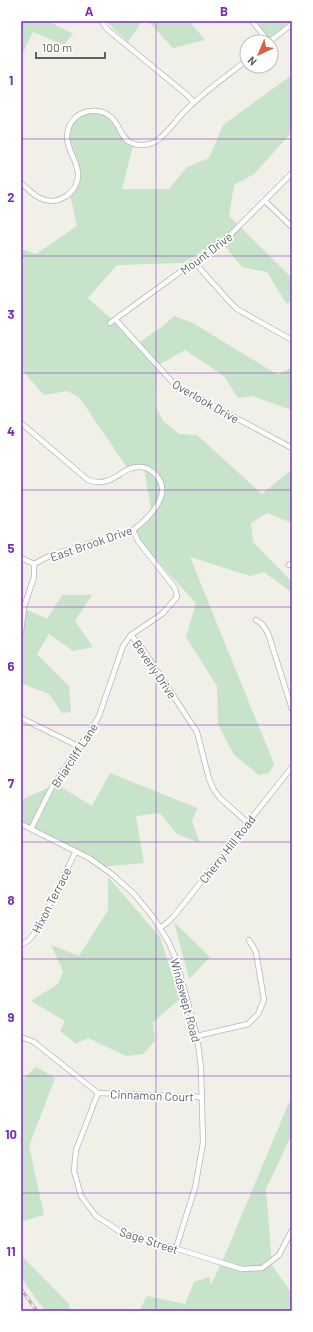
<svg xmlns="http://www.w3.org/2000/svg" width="313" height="1332" font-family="Barlow,sans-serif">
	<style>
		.green { fill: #c7e4ca }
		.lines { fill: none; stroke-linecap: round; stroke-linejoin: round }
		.minor-casing { stroke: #b5b6bb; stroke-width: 6 }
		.minor { stroke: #fff; stroke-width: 4.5 }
		.rail-casing { stroke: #b5b5b6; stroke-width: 3 }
		.rail { stroke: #fff; stroke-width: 1.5; stroke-dasharray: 4.5; stroke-linecap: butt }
		.grid { fill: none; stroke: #7b2cbf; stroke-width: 1; stroke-opacity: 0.55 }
		.labels { text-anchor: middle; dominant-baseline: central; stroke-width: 3.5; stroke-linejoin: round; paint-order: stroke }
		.street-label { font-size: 12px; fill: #5f6166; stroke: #fff }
		.neatline { fill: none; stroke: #7b2cbf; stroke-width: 1.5 }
		.grid-label { font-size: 13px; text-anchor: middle; font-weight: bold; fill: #7b2cbf }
	</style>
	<rect width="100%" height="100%" fill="#f0efe8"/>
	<g class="green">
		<path d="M21,21H48L73,34L64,45L33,32L21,57Z"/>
		<path d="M111,21H142L128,42L108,23Z"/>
		<path d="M148,21H189L205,40L173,48Z"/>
		<path d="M262,21H292V23L270,40L258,26Z"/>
		<path d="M292,75V132L254,174L234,185L229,216L289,275L292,276V302L286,303L267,272L242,267L220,240L183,263L117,265L88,298L138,343L163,326L174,316L193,323L278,375L292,367V410L252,396L238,398L224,376L185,350L157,366L156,407L163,421L179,434L197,435L262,494L292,469V523L267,513L251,523L253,542L292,582V595L291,592L264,572L250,576L190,557L274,764L269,773L259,775L234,755L218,724L217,686L186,637L196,603L131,533L151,510L144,468L128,469L79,397L67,391L44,395L21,369V249L36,254L77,226L70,194L81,173L67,133L76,117L102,109L134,142L122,189H169L187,167L209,158L223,125Z"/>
		<path d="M62,595H92L75,621L93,647L73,651L49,634L37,654L69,686L71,712L62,713L49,694L21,683V607L47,619Z"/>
		<path d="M110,773L197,808L192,821L200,843L177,834L160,813L136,816L144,863L99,867L29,825L21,831V800L56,784L92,806Z"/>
		<path d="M108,877L160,937L180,999L153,1022L155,1041L143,1054L126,1056L88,1038L76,1044L60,1031L65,1021L31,1001L58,984L63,971L51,945L79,956L108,910Z"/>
		<path d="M174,922L210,957L189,979Z"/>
		<path d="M36,1067L55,1078L29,1146L44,1215L23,1221L21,1246V1081Z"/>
		<path d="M292,1076V1134L266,1189L272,1265L292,1294V1311H139L147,1296L185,1304L194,1282L209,1277L211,1285L225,1255L290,1100Z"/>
		<path d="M21,1255L69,1304V1308L77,1311H45L21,1278Z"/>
	</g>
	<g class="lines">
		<defs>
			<g id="minor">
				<path d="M101,21L108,30L186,94L194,102"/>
				<path d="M252,21L269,42"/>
				<path d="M269,42L292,24"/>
				<path d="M21,183C27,188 33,195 40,198C57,207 79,193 78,173C77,161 68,151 67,138C67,130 70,122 76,117C87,108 103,109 112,118C123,129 121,145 142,145C148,145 155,143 159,139C170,130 178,117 188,108C206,90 227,76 247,60"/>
				<path d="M265,201L292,227"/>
				<path d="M195,263L229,301L237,309L292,340"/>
				<path d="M116,320L175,385L292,448"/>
				<path d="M110,323L228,237L292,173"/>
				<path d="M21,423L88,480C114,489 120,466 140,467C146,467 152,471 156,475C174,494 148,519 133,530L51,555L34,564"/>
				<path d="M21,558L34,564"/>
				<path d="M289,565L292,563"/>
				<path d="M256,620L262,624L268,633L292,709"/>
				<path d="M21,631L24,607L34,577V564"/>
				<path d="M131,635L144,651L197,732L209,779L214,790L220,798L248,823"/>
				<path d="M21,718L80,747"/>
				<path d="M21,824L89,858L113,875L134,894L153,917L168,941L176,959L197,1036L201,1068L203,1143L195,1188L176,1248"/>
				<path d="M31,829L52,787L92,728L99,716L123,646L131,635L162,614L177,597L175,588L138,541L133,530"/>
				<path d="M160,928L168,922L174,916L292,767"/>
				<path d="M21,945L29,940L37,930L76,851"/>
				<path d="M197,1036L248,1024L258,1014L264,1000L256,952L249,940"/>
				<path d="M24,1038L34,1042L98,1093L202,1097"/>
				<path d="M98,1093L76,1150L74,1171L81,1196L96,1216L119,1231L242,1269L262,1268L279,1255L292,1230"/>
			</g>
		</defs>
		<use href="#minor" class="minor-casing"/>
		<use href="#minor" class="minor"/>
		<defs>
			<path id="rail" d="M21,1289L37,1311"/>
		</defs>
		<use href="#rail" class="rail-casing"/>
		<use href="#rail" class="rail"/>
	</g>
	<path class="grid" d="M156,21V1311M21,139H292M21,256H292M21,373H292M21,490H292M21,607H292M21,725H292M21,842H292M21,959H292M21,1076H292M21,1193H292"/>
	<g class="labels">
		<g class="street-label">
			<text transform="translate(206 253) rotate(-37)">Mount Drive</text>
			<text transform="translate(206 401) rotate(30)">Overlook Drive</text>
			<text transform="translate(91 543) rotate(-19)">East Brook Drive</text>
			<text transform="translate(155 669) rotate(56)">Beverly Drive</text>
			<text transform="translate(74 755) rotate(-57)">Briarcliff Lane</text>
			<text transform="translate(227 849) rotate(-52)">Cherry Hill Road</text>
			<text transform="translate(51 900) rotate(-63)">Hixon Terrace</text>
			<text transform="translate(186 1000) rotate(75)">Windswept Road</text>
			<text transform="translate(152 1095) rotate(2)">Cinnamon Court</text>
			<text transform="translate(149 1240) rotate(18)">Sage Street</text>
		</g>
	</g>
	<rect width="313" height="1332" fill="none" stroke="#ffffff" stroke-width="44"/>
	<g transform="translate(259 54) rotate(224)"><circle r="19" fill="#ffffff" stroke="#bfc0c2"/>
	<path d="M0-3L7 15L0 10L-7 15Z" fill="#da6043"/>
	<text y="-6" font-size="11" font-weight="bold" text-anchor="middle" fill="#5f6166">N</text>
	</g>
	<path d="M36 52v6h69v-6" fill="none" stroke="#5f6166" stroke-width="2"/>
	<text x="42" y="52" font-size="12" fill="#5f6166" stroke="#ffffff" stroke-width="3" paint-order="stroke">100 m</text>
	<rect x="22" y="22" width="269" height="1288" class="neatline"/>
	<g class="grid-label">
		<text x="89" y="16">A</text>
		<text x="224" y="16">B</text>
		<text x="11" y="85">1</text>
		<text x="11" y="202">2</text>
		<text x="11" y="319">3</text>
		<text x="11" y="436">4</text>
		<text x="11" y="553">5</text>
		<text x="11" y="671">6</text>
		<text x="11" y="788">7</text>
		<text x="11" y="905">8</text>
		<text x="11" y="1022">9</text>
		<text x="11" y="1139">10</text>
		<text x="11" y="1256">11</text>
	</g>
</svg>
